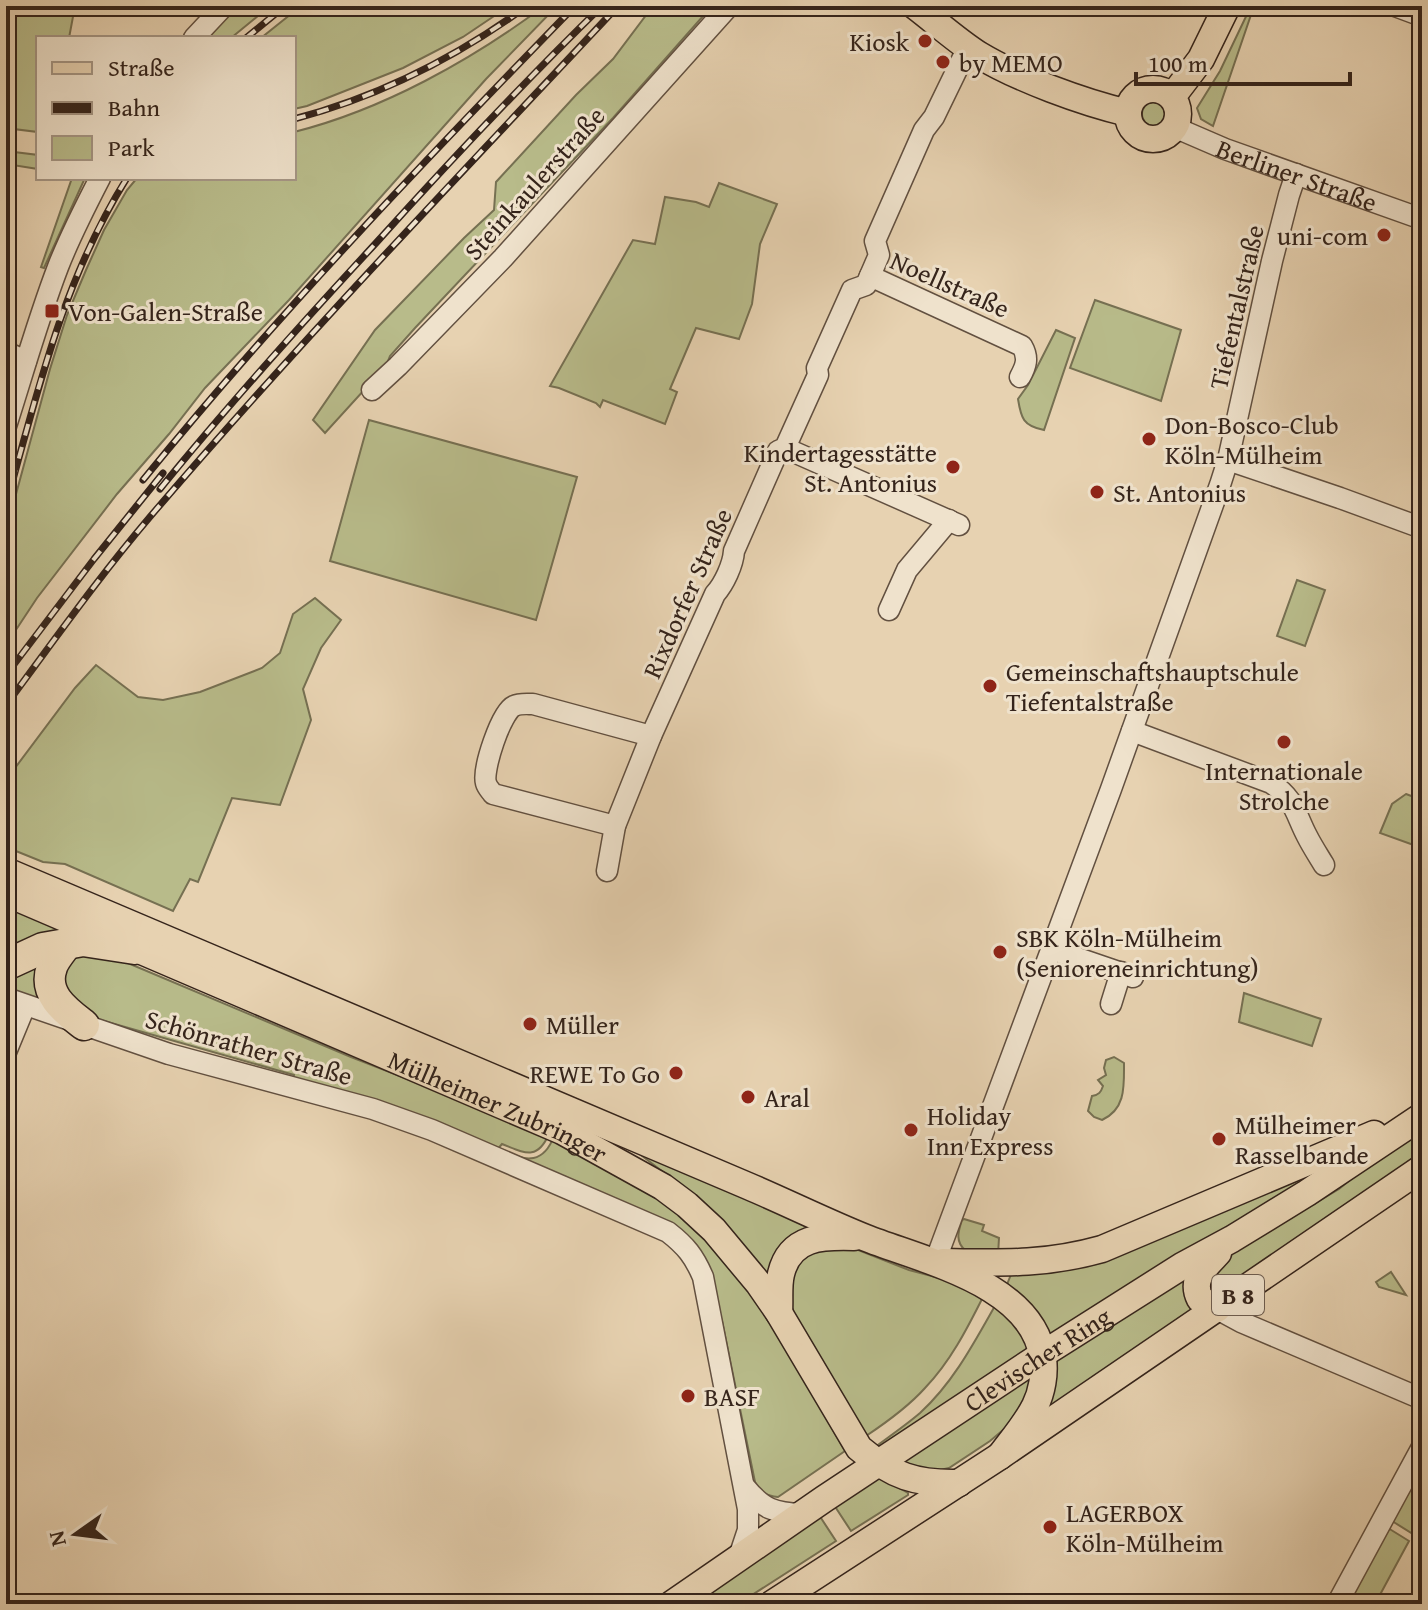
<svg xmlns="http://www.w3.org/2000/svg" width="1428" height="1610" font-family="'Gentium Book Plus',serif">
	<style>
		.green { fill: #b8bb8a; stroke: #767052; stroke-width: 2 }
		.lines { fill: none; stroke-linecap: round; stroke-linejoin: round }
		.minor-casing { stroke: #625040; stroke-width: 23 }
		.major-casing { stroke: #35241b; stroke-width: 29 }
		.highway-casing { stroke: #35241b; stroke-width: 33 }
		.minor { stroke: #efe2cc; stroke-width: 20 }
		.major { stroke: #e7d2b1; stroke-width: 26 }
		.highway { stroke: #e7d2b1; stroke-width: 30 }
		.rail-casing { stroke: #35241b; stroke-width: 7 }
		.rail { stroke: #efe2cc; stroke-width: 4; stroke-dasharray: 12; stroke-linecap: butt }
		.poi-dot { fill: #8f2418; stroke: #efe2cc; stroke-width: 3 }
		.labels { text-anchor: middle; dominant-baseline: central; stroke-width: 6; stroke-linejoin: round; paint-order: stroke }
		.shield { fill: #efe2cc; stroke: #6d5d50; stroke-width: 2 }
		.shield-label { font-size: 24px; font-weight: bold; fill: #35241b }
		.poi-label { font-size: 26px; fill: #35241b; stroke: #efe2cc; text-anchor: start }
		.street-label { font-size: 26px; fill: #35241b; stroke: #efe2cc }
	</style>
	<rect width="100%" height="100%" fill="#e7d2b1"/>
	<filter id="stains"><feTurbulence type="fractalNoise" baseFrequency=".0025" numOctaves="4"/><feColorMatrix values="0 0 0 0 .2 0 0 0 0 .09 0 0 0 0 .02 0 0 0 .5 -.17"/></filter>
	<radialGradient id="worn" r=".72"><stop offset=".6" stop-color="#630" stop-opacity="0"/><stop offset="1" stop-color="#630" stop-opacity=".3"/></radialGradient>
	<g class="green">
		<path d="M6,6H75L69,38H38V132L6,128Z"/>
		<path d="M238,6H270L231,38H205L227,14Z"/>
		<path d="M301,6H509L463,37L403,68L307,106L294,109V38H261Z"/>
		<path d="M544,6H557L486,79L289,300L205,388L169,434L117,494L37,598L6,645V531L50,369L67,315L86,270L104,230L127,190L137,178H294V132C382,110 472,60 544,6Z"/>
		<path d="M653,6H712L613,118L415,328L390,356L386,366L325,433L313,420L375,330L464,238L494,210L496,182L576,95L613,59Z"/>
		<path d="M1251,6H1254L1213,126L1201,119L1197,108L1220,71Z"/>
		<circle cx="1154" cy="114" r="12"/>
		<path d="M6,151L38,155V169L6,164Z"/>
		<path d="M72,178H85L44,268L41,267Z"/>
		<path d="M719,183L777,204L760,244L752,304L739,339L696,328L670,389L677,392L665,424L603,400L600,407L596,403L559,388L550,386L633,240L655,244L665,197L696,202L709,207Z"/>
		<path d="M1095,300L1181,330L1161,401L1070,368Z"/>
		<path d="M1056,330L1075,338L1044,430C1023,426 1021,418 1018,399L1028,385Z"/>
		<path d="M369,420L577,477L536,620L330,561Z"/>
		<path d="M1297,580L1325,590L1305,646L1277,636Z"/>
		<path d="M315,598L341,620L321,648L303,689L311,720L280,805L232,798L198,882L190,879L173,911L65,864L43,862L6,847V780L75,688L96,665L138,697L163,700L200,692L262,668L280,653L293,614Z"/>
		<path d="M1406,794L1422,800V848L1380,833L1392,804Z"/>
		<path d="M6,902L73,931L6,957Z"/>
		<path d="M104,953L351,1057L549,1134C537,1161 525,1153 502,1144L496,1151L293,1079L294,1075L90,1017L67,1006L59,969L64,959Z"/>
		<path d="M39,955L49,1003L6,991V972Z"/>
		<path d="M1244,993L1321,1019L1312,1046L1239,1022Z"/>
		<path d="M1114,1057L1124,1063C1124,1086 1126,1109 1102,1120L1094,1117L1088,1111L1092,1096C1099,1095 1101,1092 1103,1086L1098,1080L1106,1075L1104,1068L1106,1060Z"/>
		<path d="M1422,1133V1155L1214,1299L1203,1287L1219,1261L1339,1189L1371,1163Z"/>
		<path d="M554,1136L632,1177L697,1226L763,1308L845,1451L778,1497C766,1496 760,1492 755,1482L722,1321L704,1260L501,1153L504,1150C526,1163 544,1163 554,1136Z"/>
		<path d="M637,1152L824,1227L775,1282L680,1185Z"/>
		<path d="M1338,1160L1265,1204L1048,1339L1006,1287L1012,1272Z"/>
		<path d="M964,1219L984,1225L982,1231L999,1238L998,1255L966,1251C955,1242 958,1232 962,1220Z"/>
		<path d="M828,1242L843,1244L909,1270L947,1280L983,1297C967,1329 950,1362 925,1388C908,1407 887,1422 866,1436L794,1313L789,1300L790,1265Z"/>
		<path d="M1391,1272L1406,1295L1379,1287L1376,1282Z"/>
		<path d="M1186,1275L1200,1308L1043,1415L1052,1362Z"/>
		<path d="M996,1304L1006,1312L1031,1350L879,1450L875,1447C890,1436 906,1425 920,1413C953,1383 974,1343 996,1304Z"/>
		<path d="M1030,1374V1392L1009,1425L990,1441L949,1468C932,1473 918,1468 902,1461Z"/>
		<path d="M1422,1465V1518L1413,1534L1392,1521Z"/>
		<path d="M876,1475L908,1493V1495L851,1531L834,1505Z"/>
		<path d="M819,1515L836,1541L738,1604H690Z"/>
		<path d="M1388,1528L1409,1541L1375,1604H1370L1353,1595Z"/>
	</g>
	<g class="lines">
		<defs>
			<g id="minor">
				<path d="M1395,6L1422,16"/>
				<path d="M194,38L224,6"/>
				<path id="s1" d="M1174,127L1225,149L1422,219"/>
				<path d="M870,276L1022,346C1029,358 1026,366 1020,377"/>
				<path d="M6,352L26,361"/>
				<path d="M372,390L398,366L503,258L729,6"/>
				<path d="M6,426C23,373 38,319 58,267C70,236 85,207 100,178"/>
				<path d="M785,448L959,525"/>
				<path d="M1228,460L1340,498L1422,528"/>
				<path d="M889,610L907,570L949,520"/>
				<path d="M1132,731L1271,783C1295,799 1295,813 1307,836C1312,846 1318,855 1324,865"/>
				<path d="M615,826L493,794C490,790 487,787 486,783C482,770 501,712 514,706C520,703 527,704 533,704L651,736"/>
				<path d="M607,871L615,826L651,736L715,594C724,584 733,565 734,551L778,451L785,448L818,375L817,368L852,290L866,285L879,255L875,241L924,130L934,117L968,47"/>
				<path d="M1051,949L1133,977"/>
				<path d="M6,998L169,1054L373,1109L432,1130L668,1232C686,1246 694,1256 703,1277L748,1509V1530L739,1557"/>
				<path d="M1111,1004L1121,972"/>
				<path d="M6,1052L25,1006"/>
				<path d="M935,1262L1111,789L1220,485L1228,460L1272,261L1289,195L1296,174"/>
				<path d="M1217,1309L1241,1322L1422,1399"/>
				<path d="M745,1487C763,1509 774,1513 802,1514"/>
				<path d="M1337,1604L1422,1447"/>
			</g>
			<g id="major">
				<path d="M915,6C936,22 957,41 979,55C1019,79 1082,102 1128,113"/>
				<circle cx="1153" cy="114" r="25"/>
				<path d="M1172,97L1201,59L1227,6"/>
				<path d="M6,871L748,1186C788,1203 826,1222 866,1238C924,1261 1034,1284 1043,1359C1045,1374 1042,1392 1035,1406C1026,1424 1012,1440 1000,1456"/>
				<path id="s2" d="M6,893L562,1131L663,1187L687,1205L714,1230L759,1284L779,1313L859,1448C892,1476 916,1484 959,1483"/>
				<path d="M943,1262C1001,1263 1045,1265 1102,1249L1374,1134"/>
				<path d="M1217,1309L1200,1299C1190,1279 1205,1267 1218,1253"/>
				<path d="M779,1313C780,1300 778,1286 781,1274C790,1236 823,1236 854,1237"/>
				<path id="s3" d="M672,1604L824,1499L1043,1354L1182,1266L1232,1239L1307,1193L1422,1116"/>
				<path d="M772,1604L1000,1456L1422,1168"/>
			</g>
			<g id="highway">
				<path d="M66,945C61,952 54,960 52,967C42,994 66,1011 84,1025"/>
				<path d="M6,965L43,948L83,941L135,949"/>
			</g>
		</defs>
		<use href="#minor" class="minor-casing"/>
		<use href="#major" class="major-casing"/>
		<use href="#highway" class="highway-casing"/>
		<use href="#minor" class="minor"/>
		<use href="#major" class="major"/>
		<use href="#highway" class="highway"/>
		<defs>
			<g id="rail">
				<path d="M246,38L285,6"/>
				<path d="M294,119C378,97 457,57 527,6"/>
				<path d="M143,480C278,314 426,159 575,6"/>
				<path d="M160,489C229,404 302,323 376,243C449,162 524,82 602,6"/>
				<path d="M6,505C38,390 63,280 127,178"/>
				<path d="M6,675L94,559L163,473"/>
				<path d="M6,705C53,642 98,578 149,518C299,342 460,175 618,6"/>
			</g>
		</defs>
		<use href="#rail" class="rail-casing"/>
		<use href="#rail" class="rail"/>
	</g>
	<g class="poi-dot">
		<circle cx="925" cy="41" r="8"/>
		<circle cx="943" cy="62" r="8"/>
		<circle cx="1384" cy="235" r="8"/>
		<rect x="44" y="303" width="16" height="16" rx="4"/>
		<circle cx="1149" cy="439" r="8"/>
		<circle cx="953" cy="467" r="8"/>
		<circle cx="1097" cy="492" r="8"/>
		<circle cx="990" cy="686" r="8"/>
		<circle cx="1284" cy="742" r="8"/>
		<circle cx="1000" cy="952" r="8"/>
		<circle cx="530" cy="1024" r="8"/>
		<circle cx="676" cy="1073" r="8"/>
		<circle cx="748" cy="1097" r="8"/>
		<circle cx="911" cy="1130" r="8"/>
		<circle cx="1219" cy="1139" r="8"/>
		<circle cx="688" cy="1396" r="8"/>
		<circle cx="1050" cy="1527" r="8"/>
	</g>
	<g class="labels">
		<rect class="shield" x="1212" y="1275" width="52" height="40" rx="6"/>
		<g class="shield-label">
			<text x="1238" y="1295">B 8</text>
		</g>
		<g class="poi-label">
			<text x="909" y="41" text-anchor="end">Kiosk</text>
			<text x="959" y="62">by MEMO</text>
			<text x="1368" y="235" text-anchor="end">uni-com</text>
			<text x="68" y="311">Von-Galen-Straße</text>
			<text x="1165" y="424">Don-Bosco-Club<tspan x="1165" dy="30">Köln-Mülheim</tspan></text>
			<text x="937" y="452" text-anchor="end">Kindertagesstätte<tspan x="937" dy="30">St. Antonius</tspan></text>
			<text x="1113" y="492">St. Antonius</text>
			<text x="1006" y="671">Gemeinschaftshauptschule<tspan x="1006" dy="30">Tiefentalstraße</tspan></text>
			<text x="1284" y="770" text-anchor="middle">Internationale<tspan x="1284" dy="30">Strolche</tspan></text>
			<text x="1016" y="937">SBK Köln-Mülheim<tspan x="1016" dy="30">(Senioreneinrichtung)</tspan></text>
			<text x="546" y="1024">Müller</text>
			<text x="660" y="1073" text-anchor="end">REWE To Go</text>
			<text x="764" y="1097">Aral</text>
			<text x="927" y="1115">Holiday<tspan x="927" dy="30">Inn Express</tspan></text>
			<text x="1235" y="1124">Mülheimer<tspan x="1235" dy="30">Rasselbande</tspan></text>
			<text x="704" y="1396">BASF</text>
			<text x="1066" y="1512">LAGERBOX<tspan x="1066" dy="30">Köln-Mülheim</tspan></text>
		</g>
		<g class="street-label">
			<text stroke="none"><textPath href="#s1" startOffset="132">Berliner Straße</textPath></text>
			<text transform="translate(534 183) rotate(-48)">Steinkaulerstraße</text>
			<text transform="translate(950 284) rotate(24)">Noellstraße</text>
			<text transform="translate(1236 307) rotate(-77)">Tiefentalstraße</text>
			<text transform="translate(687 593) rotate(-66)">Rixdorfer Straße</text>
			<text transform="translate(249 1047) rotate(16)">Schönrather Straße</text>
			<text stroke="none"><textPath href="#s2" startOffset="536">Mülheimer Zubringer</textPath></text>
			<text stroke="none"><textPath href="#s3" startOffset="440">Clevischer Ring</textPath></text>
		</g>
	</g>
	<rect width="1428" height="1610" fill="none" stroke="#e7d2b1" stroke-width="32"/>
	<rect x="8" y="8" width="1412" height="1594" fill="none" stroke="#35241b" stroke-width="4"/>
	<rect x="16" y="16" width="1396" height="1578" fill="none" stroke="#35241b" stroke-width="2"/>
	<rect x="36" y="36" width="260" height="144" fill="#efe2cc" stroke="#a59685" stroke-width="2"/>
	<rect x="52" y="62" width="40" height="12" fill="#e7d2b1" stroke="#a59685" stroke-width="2"/>
	<text x="108" y="76" font-size="24" fill="#35241b">Straße</text>
	<rect x="52" y="102" width="40" height="12" fill="#35241b" stroke="#a59685" stroke-width="2"/>
	<text x="108" y="116" font-size="24" fill="#35241b">Bahn</text>
	<rect x="52" y="136" width="40" height="24" fill="#b8bb8a" stroke="#a59685" stroke-width="2"/>
	<text x="108" y="156" font-size="24" fill="#35241b">Park</text>
	<g transform="translate(76 1534) rotate(256)" stroke="#efe2cc" stroke-width="6" paint-order="stroke">
	<path d="M0-6L14 30L0 20L-14 30Z" fill="#35241b"/>
	<text y="-12" font-size="22" font-weight="bold" text-anchor="middle" fill="#35241b">N</text>
	</g>
	<path d="M1136 72v12h214v-12" fill="none" stroke="#35241b" stroke-width="4"/>
	<text x="1148" y="72" font-size="24" fill="#35241b" stroke="#efe2cc" stroke-width="6" paint-order="stroke">100 m</text>
	<rect width="100%" height="100%" filter="url(#stains)"/>
	<rect width="100%" height="100%" fill="url(#worn)"/>
</svg>
